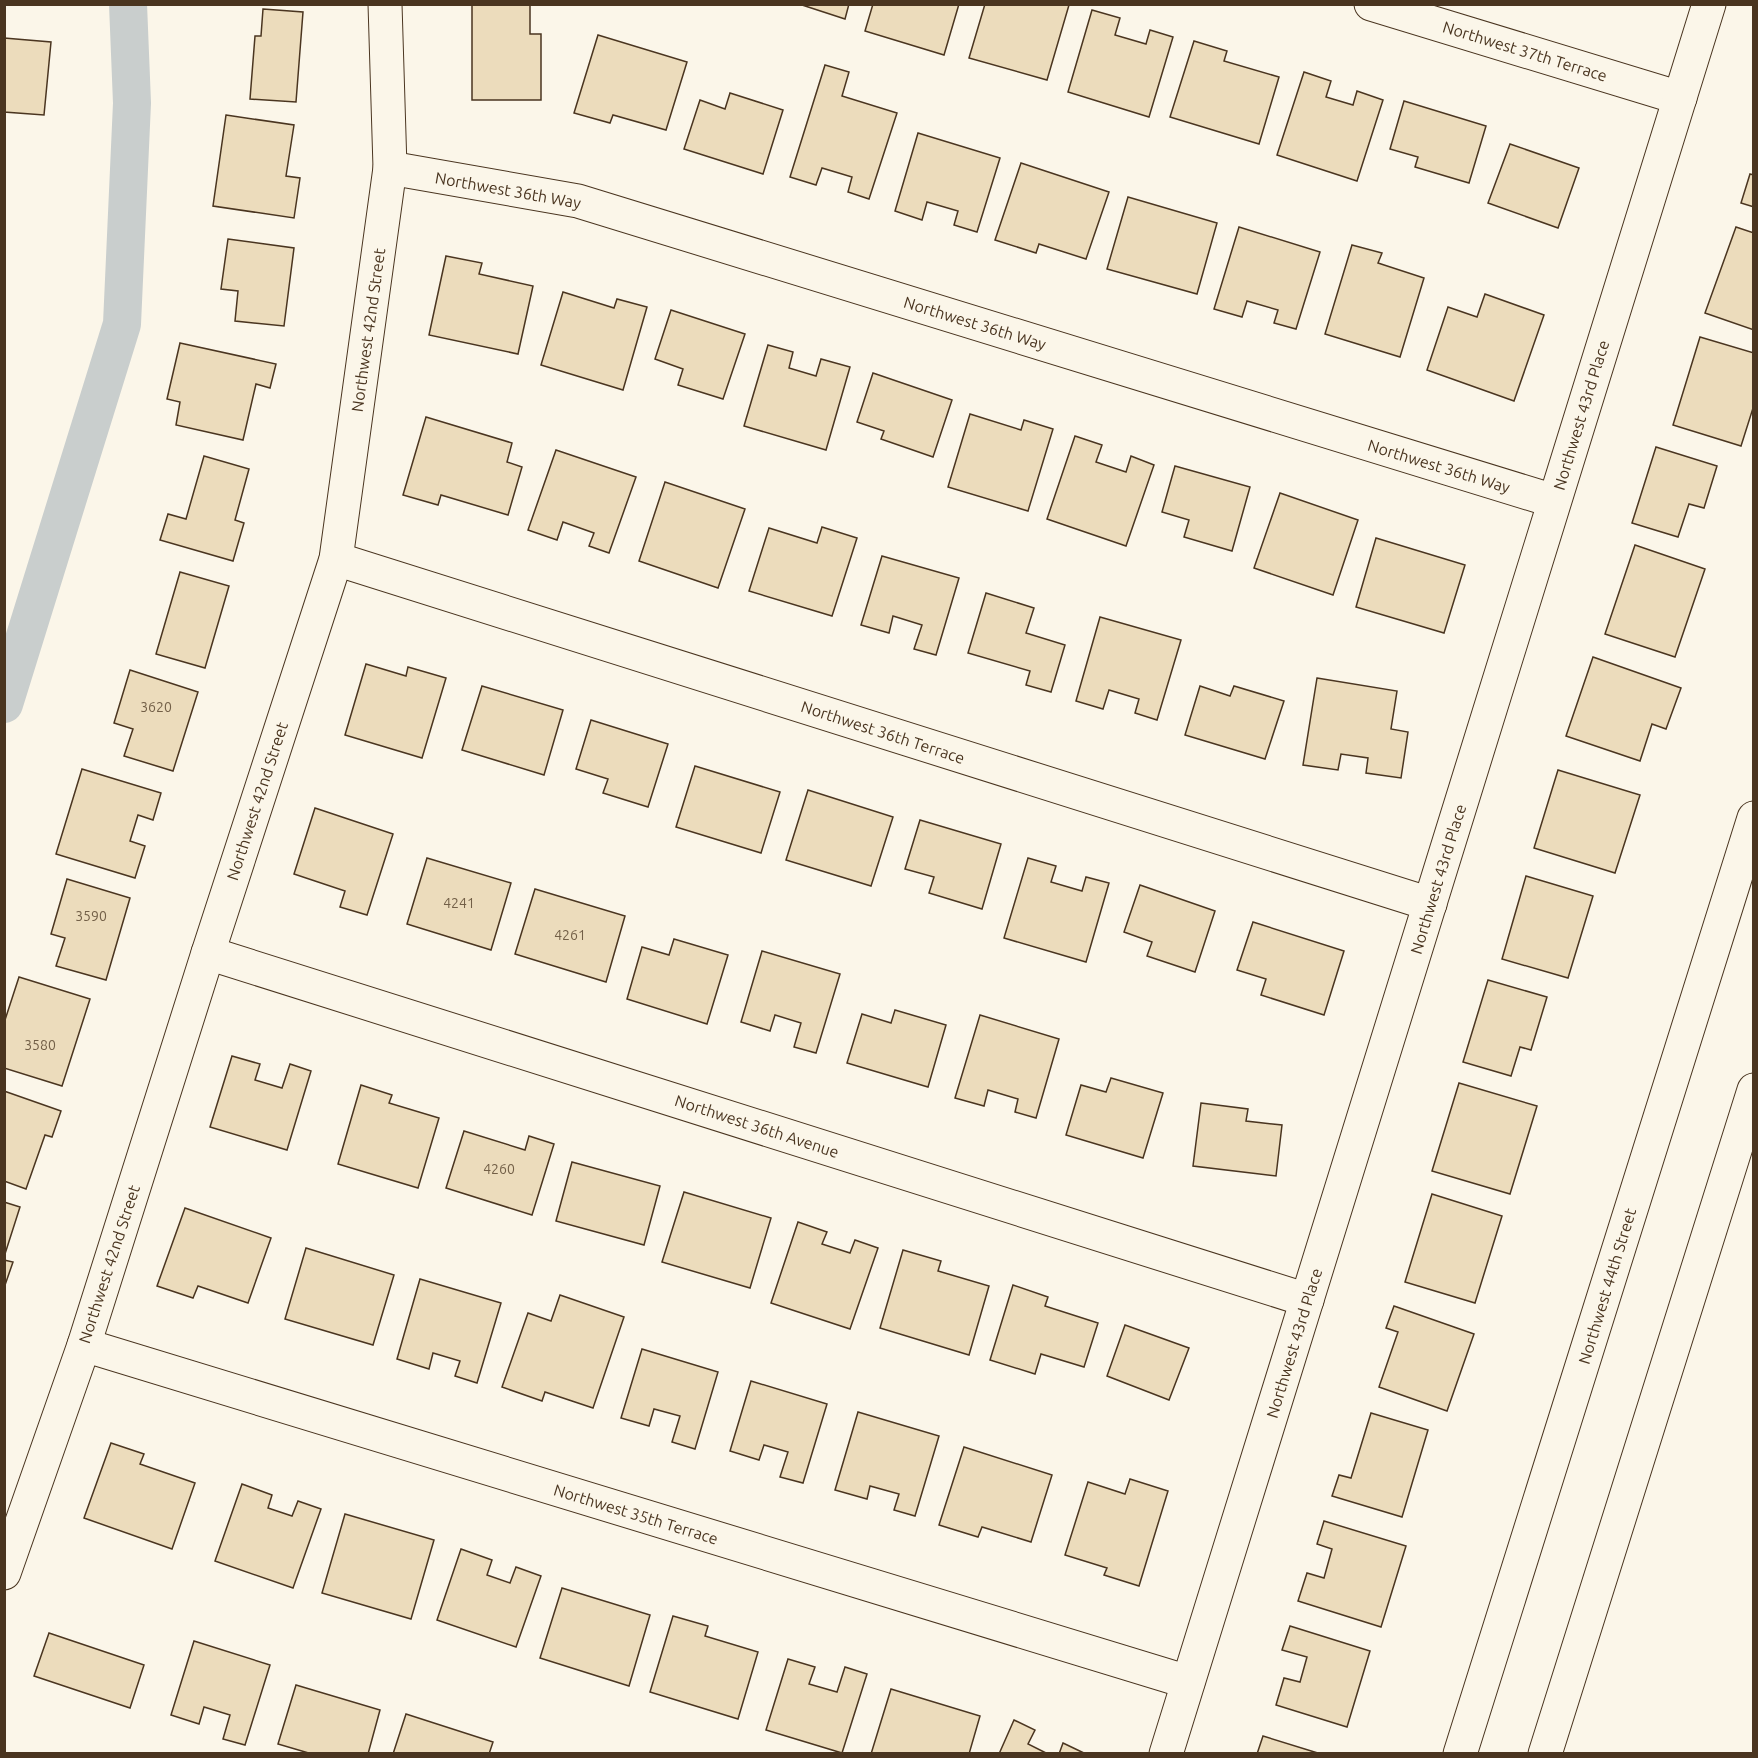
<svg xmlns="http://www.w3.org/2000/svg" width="1758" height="1758" font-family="Ubuntu,sans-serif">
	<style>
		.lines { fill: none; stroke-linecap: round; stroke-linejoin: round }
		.canal { stroke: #c9cecd; stroke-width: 38 }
		.building { fill: #ecdcbc; stroke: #4a3520; stroke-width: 1.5 }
		.minor-casing { stroke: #4a3520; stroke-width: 35 }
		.tertiary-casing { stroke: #4a3520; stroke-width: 35 }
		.minor { stroke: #fbf6e9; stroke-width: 33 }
		.tertiary { stroke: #fbf6e9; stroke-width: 33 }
		.labels { text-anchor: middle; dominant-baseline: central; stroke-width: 4.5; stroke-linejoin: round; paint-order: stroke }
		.number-label { font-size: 14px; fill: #725f47 }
		.street-label { font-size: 16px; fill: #4a3520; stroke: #fbf6e9 }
	</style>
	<rect width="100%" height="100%" fill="#fbf6e9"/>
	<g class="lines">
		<path class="canal" d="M4,704L122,324L132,103L128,4"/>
	</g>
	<g class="building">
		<path d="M472,4H530V34H541V100H472Z"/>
		<path d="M799,4H849L845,19Z"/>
		<path d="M873,4H959L944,55L865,31Z"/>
		<path d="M985,4L1069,5L1047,80L969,58Z"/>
		<path d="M263,9L303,12L296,102L250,99L255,36H261Z"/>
		<path d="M1092,10L1120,18L1115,35L1146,44L1150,30L1173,37L1149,117L1068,92Z"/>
		<path d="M598,35L687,62L666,130L613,115L610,123L574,113Z"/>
		<path d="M4,38L51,42L44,115L4,112Z"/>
		<path d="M1194,41L1227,51L1224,61L1279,77L1259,144L1170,117Z"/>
		<path d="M825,65L849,72L842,96L897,113L869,199L848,192L852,177L822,168L816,185L790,177Z"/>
		<path d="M1304,72L1331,81L1326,97L1353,105L1357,91L1383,100L1357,181L1277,155Z"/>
		<path d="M730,93L783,110L763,174L684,149L700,100L725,109Z"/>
		<path d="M1404,101L1486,126L1469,183L1415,167L1418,157L1390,149Z"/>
		<path d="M226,115L294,125L286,176L300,178L294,218L213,206Z"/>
		<path d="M918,133L1000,158L977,232L954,225L958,211L927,202L922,220L895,211Z"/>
		<path d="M1510,144L1579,168L1558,228L1488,203Z"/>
		<path d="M1021,163L1109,192L1086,259L1039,244L1036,253L995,240Z"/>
		<path d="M1750,174L1754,175V207L1741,203Z"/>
		<path d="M1128,197L1217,223L1197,294L1107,269Z"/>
		<path d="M1239,227L1320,252L1296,329L1274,323L1278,310L1247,301L1242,317L1214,309Z"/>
		<path d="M1736,227L1754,233V330L1705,313Z"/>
		<path d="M228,239L294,248L284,326L235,321L238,291L221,289Z"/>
		<path d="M1352,245L1382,253L1378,263L1424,278L1400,357L1325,334Z"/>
		<path d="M446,256L482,263L479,274L533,286L518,354L429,335Z"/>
		<path d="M563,292L614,308L617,299L647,307L623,390L541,365Z"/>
		<path d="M1485,294L1544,315L1514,401L1427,370L1448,307L1477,317Z"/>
		<path d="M671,310L745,334L723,399L678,385L683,369L655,359Z"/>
		<path d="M1700,337L1754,353V405L1741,446L1673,425Z"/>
		<path d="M180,343L276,364L270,388L256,384L243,440L176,425L180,402L167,399Z"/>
		<path d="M768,345L793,352L789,368L816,376L821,359L850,367L826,450L744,426Z"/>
		<path d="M873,373L952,400L933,457L881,439L884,431L857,422Z"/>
		<path d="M970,414L1021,430L1024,420L1053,429L1028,511L948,487Z"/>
		<path d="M426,417L512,443L507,462L522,467L508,515L441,495L438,505L403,495Z"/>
		<path d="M1075,436L1102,445L1096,462L1126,472L1131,456L1154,465L1126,546L1047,519Z"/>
		<path d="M1656,447L1717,466L1704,508L1689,504L1678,537L1632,523Z"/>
		<path d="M556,450L636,477L609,553L589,546L594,533L563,522L557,540L528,530Z"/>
		<path d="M204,456L249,469L235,520L244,523L233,561L160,540L168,514L186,519Z"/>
		<path d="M1175,466L1250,487L1232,551L1184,537L1189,520L1162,512Z"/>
		<path d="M665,482L745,509L718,588L639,561Z"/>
		<path d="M1280,493L1358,520L1333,595L1254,568Z"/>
		<path d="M822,527L857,538L832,616L749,591L769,528L817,543Z"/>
		<path d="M1376,538L1465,565L1444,633L1356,607Z"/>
		<path d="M1635,545L1705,569L1675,657L1605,634Z"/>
		<path d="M882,556L959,578L936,655L914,649L922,625L893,616L889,633L861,625Z"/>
		<path d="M180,572L229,586L205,668L156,654Z"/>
		<path d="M986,593L1034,608L1026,633L1065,645L1051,692L1026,685L1030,671L968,653Z"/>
		<path d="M1100,617L1181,640L1157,720L1135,713L1139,699L1109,690L1103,709L1076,701Z"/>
		<path d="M1593,657L1681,688L1666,729L1652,724L1640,761L1566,736Z"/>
		<path d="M366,664L406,676L408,667L446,678L422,758L345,735Z"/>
		<path d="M130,670L198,692L173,771L124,756L133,729L114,723Z"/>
		<path d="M1317,678L1397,691L1391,729L1408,732L1401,778L1366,773L1368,758L1341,754L1338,770L1303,765Z"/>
		<path d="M482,686L563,710L544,775L462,750Z"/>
		<path d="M1200,686L1230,696L1234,686L1284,701L1265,759L1185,735Z"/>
		<path d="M591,720L668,744L648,807L603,793L608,779L576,769Z"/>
		<path d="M695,766L780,792L761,853L676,827Z"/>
		<path d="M82,769L161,793L153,820L138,815L130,841L145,846L135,878L56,854Z"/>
		<path d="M1558,770L1640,795L1615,873L1534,848Z"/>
		<path d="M808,790L893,817L871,886L786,860Z"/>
		<path d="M315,808L393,834L367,915L340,907L345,891L294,874Z"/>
		<path d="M920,820L1001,844L982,909L929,893L934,877L905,869Z"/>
		<path d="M427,858L511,883L491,950L407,924Z"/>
		<path d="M1028,858L1056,866L1051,882L1082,891L1086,877L1109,883L1086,962L1004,938Z"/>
		<path d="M1526,876L1593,896L1568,978L1502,959Z"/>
		<path d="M67,879L130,898L106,980L56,966L65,938L51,934Z"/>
		<path d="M1140,885L1215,911L1195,972L1147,956L1152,942L1124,932Z"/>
		<path d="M535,889L625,916L606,982L515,954Z"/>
		<path d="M1253,922L1344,951L1324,1015L1261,995L1266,979L1237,970Z"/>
		<path d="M674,939L728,955L707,1024L627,999L642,947L669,955Z"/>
		<path d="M762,951L840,974L816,1053L794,1047L801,1023L775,1015L770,1031L741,1022Z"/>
		<path d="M19,977L90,999L62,1086L4,1068V1023Z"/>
		<path d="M1488,980L1547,997L1531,1050L1520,1047L1511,1076L1463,1062Z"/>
		<path d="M895,1010L946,1025L928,1087L847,1063L862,1014L891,1023Z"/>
		<path d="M980,1015L1059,1039L1036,1118L1015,1112L1018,1099L988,1090L984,1106L955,1098Z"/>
		<path d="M232,1056L260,1064L255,1080L282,1088L290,1064L311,1071L287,1150L210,1127Z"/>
		<path d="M1111,1078L1163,1093L1143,1158L1066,1135L1081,1085L1106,1092Z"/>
		<path d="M1459,1083L1537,1106L1510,1194L1432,1171Z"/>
		<path d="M361,1085L392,1095L389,1103L439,1118L418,1188L338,1164Z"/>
		<path d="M4,1091L61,1111L52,1137L45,1135L26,1189L4,1181Z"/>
		<path d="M1201,1103L1248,1109L1246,1121L1282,1125L1276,1176L1193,1166Z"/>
		<path d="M464,1131L525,1150L529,1136L554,1144L532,1215L446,1188Z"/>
		<path d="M572,1162L660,1186L644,1245L556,1221Z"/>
		<path d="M684,1192L771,1218L750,1288L662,1262Z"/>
		<path d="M1432,1194L1502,1216L1475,1303L1405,1282Z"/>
		<path d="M4,1202L20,1207L4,1257Z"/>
		<path d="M185,1208L271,1238L248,1303L198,1286L193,1298L157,1286Z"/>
		<path d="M798,1222L827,1232L822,1244L850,1253L855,1240L878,1248L850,1329L771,1303Z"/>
		<path d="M306,1248L394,1275L373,1345L285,1319Z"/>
		<path d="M903,1250L941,1261L938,1271L989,1286L969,1355L880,1328Z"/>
		<path d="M4,1260L13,1262L4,1288Z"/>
		<path d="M420,1279L501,1303L477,1383L455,1376L460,1361L433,1353L429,1369L397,1359Z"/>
		<path d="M1013,1285L1048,1297L1045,1306L1098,1323L1084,1367L1041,1354L1035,1374L990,1360Z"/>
		<path d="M560,1295L624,1317L593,1408L545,1392L542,1401L502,1387L528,1313L551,1321Z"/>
		<path d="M1394,1306L1474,1334L1447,1411L1379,1387L1398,1332L1386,1328Z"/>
		<path d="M1125,1325L1189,1348L1169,1400L1107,1376Z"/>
		<path d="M642,1349L718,1372L695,1449L672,1442L680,1416L654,1409L649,1426L621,1418Z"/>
		<path d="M751,1381L827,1404L803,1483L780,1477L788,1452L764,1445L759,1460L730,1451Z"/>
		<path d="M858,1412L939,1436L915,1516L894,1510L899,1494L870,1486L867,1499L835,1490Z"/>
		<path d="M1371,1413L1428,1430L1402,1517L1332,1496L1339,1475L1351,1478Z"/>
		<path d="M111,1443L144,1454L140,1464L195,1483L172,1549L84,1518Z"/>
		<path d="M964,1447L1052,1475L1031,1542L982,1527L978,1537L939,1525Z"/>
		<path d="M1130,1479L1168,1491L1139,1586L1104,1575L1107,1568L1065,1555L1088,1482L1125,1494Z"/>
		<path d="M242,1484L272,1495L268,1508L292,1516L298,1501L321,1509L293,1588L215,1561Z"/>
		<path d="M345,1514L434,1540L411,1619L322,1593Z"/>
		<path d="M1324,1521L1406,1546L1381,1627L1298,1601L1307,1573L1324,1578L1332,1549L1317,1544Z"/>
		<path d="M461,1549L492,1560L487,1575L510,1583L516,1567L541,1576L516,1647L437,1620Z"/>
		<path d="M562,1588L650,1615L629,1686L540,1658Z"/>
		<path d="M673,1616L708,1626L705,1636L758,1652L738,1719L650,1692Z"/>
		<path d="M1290,1626L1370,1651L1347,1727L1276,1705L1284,1678L1300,1682L1307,1657L1282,1650Z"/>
		<path d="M49,1633L144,1665L130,1708L34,1676Z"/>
		<path d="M194,1641L270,1665L245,1745L223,1739L230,1715L204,1707L199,1724L171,1715Z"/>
		<path d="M788,1659L815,1667L809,1684L837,1692L845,1667L867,1674L842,1753L766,1730Z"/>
		<path d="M296,1685L380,1710L368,1754H312L278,1744Z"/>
		<path d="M891,1689L980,1716L969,1754H871Z"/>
		<path d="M406,1714L493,1742L489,1754H393Z"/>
		<path d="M1014,1720L1035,1730L1028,1744L1048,1754H999Z"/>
		<path d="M1263,1736L1321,1754H1257Z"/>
		<path d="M1063,1743L1086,1754H1059Z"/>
	</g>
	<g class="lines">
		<defs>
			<g id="minor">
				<path d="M1371,4L1680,98"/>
				<path d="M390,168L578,201L1554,501"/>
				<path d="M336,559L1430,904"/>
				<path d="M208,953L1307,1300"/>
				<path d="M84,1345L1188,1682"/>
				<path d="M4,1573L84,1345L208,953L336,559L390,168L385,4"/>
				<path d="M1166,1754L1709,4"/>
			</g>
			<g id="tertiary">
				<path d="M1460,1754L1754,818"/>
				<path d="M1545,1754L1754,1090"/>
			</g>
		</defs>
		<use href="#minor" class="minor-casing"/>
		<use href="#tertiary" class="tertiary-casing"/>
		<use href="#minor" class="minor"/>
		<use href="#tertiary" class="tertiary"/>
	</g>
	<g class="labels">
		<g class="number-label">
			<text x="156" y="707">3620</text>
			<text x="459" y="903">4241</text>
			<text x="91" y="916">3590</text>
			<text x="570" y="935">4261</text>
			<text x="40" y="1045">3580</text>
			<text x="499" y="1169">4260</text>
		</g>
		<g class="street-label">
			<text transform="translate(1525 51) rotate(17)">Northwest 37th Terrace</text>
			<text transform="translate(508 190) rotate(10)">Northwest 36th Way</text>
			<text transform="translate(975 323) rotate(17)">Northwest 36th Way</text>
			<text transform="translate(368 330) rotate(-82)">Northwest 42nd Street</text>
			<text transform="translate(1581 415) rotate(-73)">Northwest 43rd Place</text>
			<text transform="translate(1439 466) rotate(17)">Northwest 36th Way</text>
			<text transform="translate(883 732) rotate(18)">Northwest 36th Terrace</text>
			<text transform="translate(257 801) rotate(-72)">Northwest 42nd Street</text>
			<text transform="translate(1438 879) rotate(-73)">Northwest 43rd Place</text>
			<text transform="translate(757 1126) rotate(18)">Northwest 36th Avenue</text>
			<text transform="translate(109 1264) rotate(-72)">Northwest 42nd Street</text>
			<text transform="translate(1607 1286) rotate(-73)">Northwest 44th Street</text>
			<text transform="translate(1294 1343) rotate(-73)">Northwest 43rd Place</text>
			<text transform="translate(636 1514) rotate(17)">Northwest 35th Terrace</text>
		</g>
	</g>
	<rect width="1758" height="1758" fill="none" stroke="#4a3520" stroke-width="12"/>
</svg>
